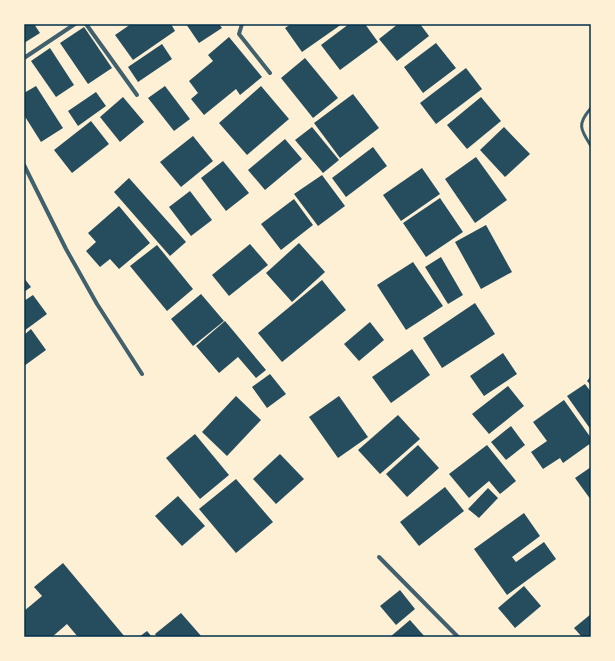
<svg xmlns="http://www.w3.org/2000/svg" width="615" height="661" font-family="Merriweather,serif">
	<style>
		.building { fill: #264d5e }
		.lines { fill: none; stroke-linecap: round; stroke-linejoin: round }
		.service { stroke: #3f606c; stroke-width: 3 }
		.minor { stroke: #3f606c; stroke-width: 4 }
		.neatline { fill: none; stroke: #003049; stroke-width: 1.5 }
	</style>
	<rect width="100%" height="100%" fill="#fdf0d5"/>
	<g class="building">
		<path d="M24,24H34L40,33L24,43Z"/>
		<path d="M131,24H171L175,31L133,60L115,35Z"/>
		<path d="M186,24H219L222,28L199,43Z"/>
		<path d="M291,24H342L302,52L285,28Z"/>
		<path d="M349,24H365L378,42L340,70L321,45Z"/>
		<path d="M398,24H420L429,36L397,61L379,39Z"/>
		<path d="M84,27L112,68L88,84L60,43Z"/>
		<path d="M229,37L262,77L240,95L236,89L204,115L191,99L198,93L189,81L213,61L208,55Z"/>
		<path d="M436,43L456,68L423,93L404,67Z"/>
		<path d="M162,44L172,59L138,82L128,67Z"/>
		<path d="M50,48L74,85L56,97L31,61Z"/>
		<path d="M305,58L338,98L313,118L281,78Z"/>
		<path d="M466,68L482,89L436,124L420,103Z"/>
		<path d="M36,86L63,128L41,142L24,115V93Z"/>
		<path d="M165,86L190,119L174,131L148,98Z"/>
		<path d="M261,86L289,119L247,155L219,123Z"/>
		<path d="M96,92L106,106L78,126L68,111Z"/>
		<path d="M353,94L379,128L340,158L314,123Z"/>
		<path d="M123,97L144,122L120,142L100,117Z"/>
		<path d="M481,97L501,121L467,149L447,125Z"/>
		<path d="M91,121L109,144L72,173L54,150Z"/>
		<path d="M312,127L339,160L323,173L295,140Z"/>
		<path d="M504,127L530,154L505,177L480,150Z"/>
		<path d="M193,136L213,161L181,187L160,162Z"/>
		<path d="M285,139L302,159L265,190L248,170Z"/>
		<path d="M373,147L387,166L346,197L332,178Z"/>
		<path d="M476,157L507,200L475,223L445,179Z"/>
		<path d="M223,161L249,193L226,211L201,178Z"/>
		<path d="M422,168L440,194L401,221L383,195Z"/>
		<path d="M322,175L345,206L318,226L294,194Z"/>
		<path d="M129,178L186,242L170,256L114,192Z"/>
		<path d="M190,191L212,220L191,236L169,207Z"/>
		<path d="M440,198L463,232L426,257L403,223Z"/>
		<path d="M294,199L313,225L281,250L261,224Z"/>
		<path d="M119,206L150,243L119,269L110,259L100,267L86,251L96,242L88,233Z"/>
		<path d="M486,225L512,272L481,289L455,242Z"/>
		<path d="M299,243L325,272L292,302L266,273Z"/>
		<path d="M250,244L268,265L229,296L212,275Z"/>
		<path d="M157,245L193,289L167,311L130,266Z"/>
		<path d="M441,257L463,295L448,304L425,267Z"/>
		<path d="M413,262L443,306L406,330L377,285Z"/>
		<path d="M24,278L31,287L24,292Z"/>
		<path d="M322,280L346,310L282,362L258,333Z"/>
		<path d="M201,294L224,321L193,346L171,319Z"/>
		<path d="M33,295L47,314L24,331V301Z"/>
		<path d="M475,303L495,334L442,368L423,338Z"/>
		<path d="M225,321L266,370L256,378L238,357L219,373L196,346Z"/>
		<path d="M370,322L384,340L359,361L344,344Z"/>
		<path d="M31,329L46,350L24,366V335Z"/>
		<path d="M412,349L430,375L391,403L372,377Z"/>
		<path d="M503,353L517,374L484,396L470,376Z"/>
		<path d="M270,374L286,394L267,408L252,387Z"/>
		<path d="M591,376V385L587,381Z"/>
		<path d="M585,384L591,392V430L567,396Z"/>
		<path d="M508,386L524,406L489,434L472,414Z"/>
		<path d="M236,396L261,420L227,456L202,432Z"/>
		<path d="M339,396L368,437L338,458L309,417Z"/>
		<path d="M564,400L591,438V443L563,463L560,458L543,469L531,452L547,441L533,422Z"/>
		<path d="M398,415L420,439L380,474L358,450Z"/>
		<path d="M511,426L525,445L506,460L491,442Z"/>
		<path d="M195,434L229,475L200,499L166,458Z"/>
		<path d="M418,445L439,468L407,497L386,474Z"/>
		<path d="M487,445L516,481L500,494L489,481L469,498L449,474Z"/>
		<path d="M280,454L304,479L276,504L253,479Z"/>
		<path d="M591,467V500L575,478Z"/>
		<path d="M236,479L273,522L236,553L199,509Z"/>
		<path d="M445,487L464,511L419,546L400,522Z"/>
		<path d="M488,488L498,498L479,518L468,509Z"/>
		<path d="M178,496L205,526L182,546L155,516Z"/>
		<path d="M524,513L540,536L512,557L516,562L544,542L556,559L507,595L474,549Z"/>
		<path d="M63,563L125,637H78L67,624L52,637H24V611L42,596L34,587Z"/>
		<path d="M524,586L541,606L515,628L498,608Z"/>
		<path d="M400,590L415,609L396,625L380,606Z"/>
		<path d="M181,613L202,637H157L155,634Z"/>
		<path d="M591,614V637H582L574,628Z"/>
		<path d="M410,620L425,637H390Z"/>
		<path d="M147,631L152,637H139Z"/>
	</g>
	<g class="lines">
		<path class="service" d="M591,108C577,124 580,129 591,146"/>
		<g class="minor">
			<path d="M86,24L137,95"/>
			<path d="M242,24L239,34L270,73"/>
			<path d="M24,58L75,24"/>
			<path d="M24,165L66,249L97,304L142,374"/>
			<path d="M379,557L458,637"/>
		</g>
	</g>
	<rect width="615" height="661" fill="none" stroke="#fdf0d5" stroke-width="50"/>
	<rect x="25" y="25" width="565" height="611" class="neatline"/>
</svg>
